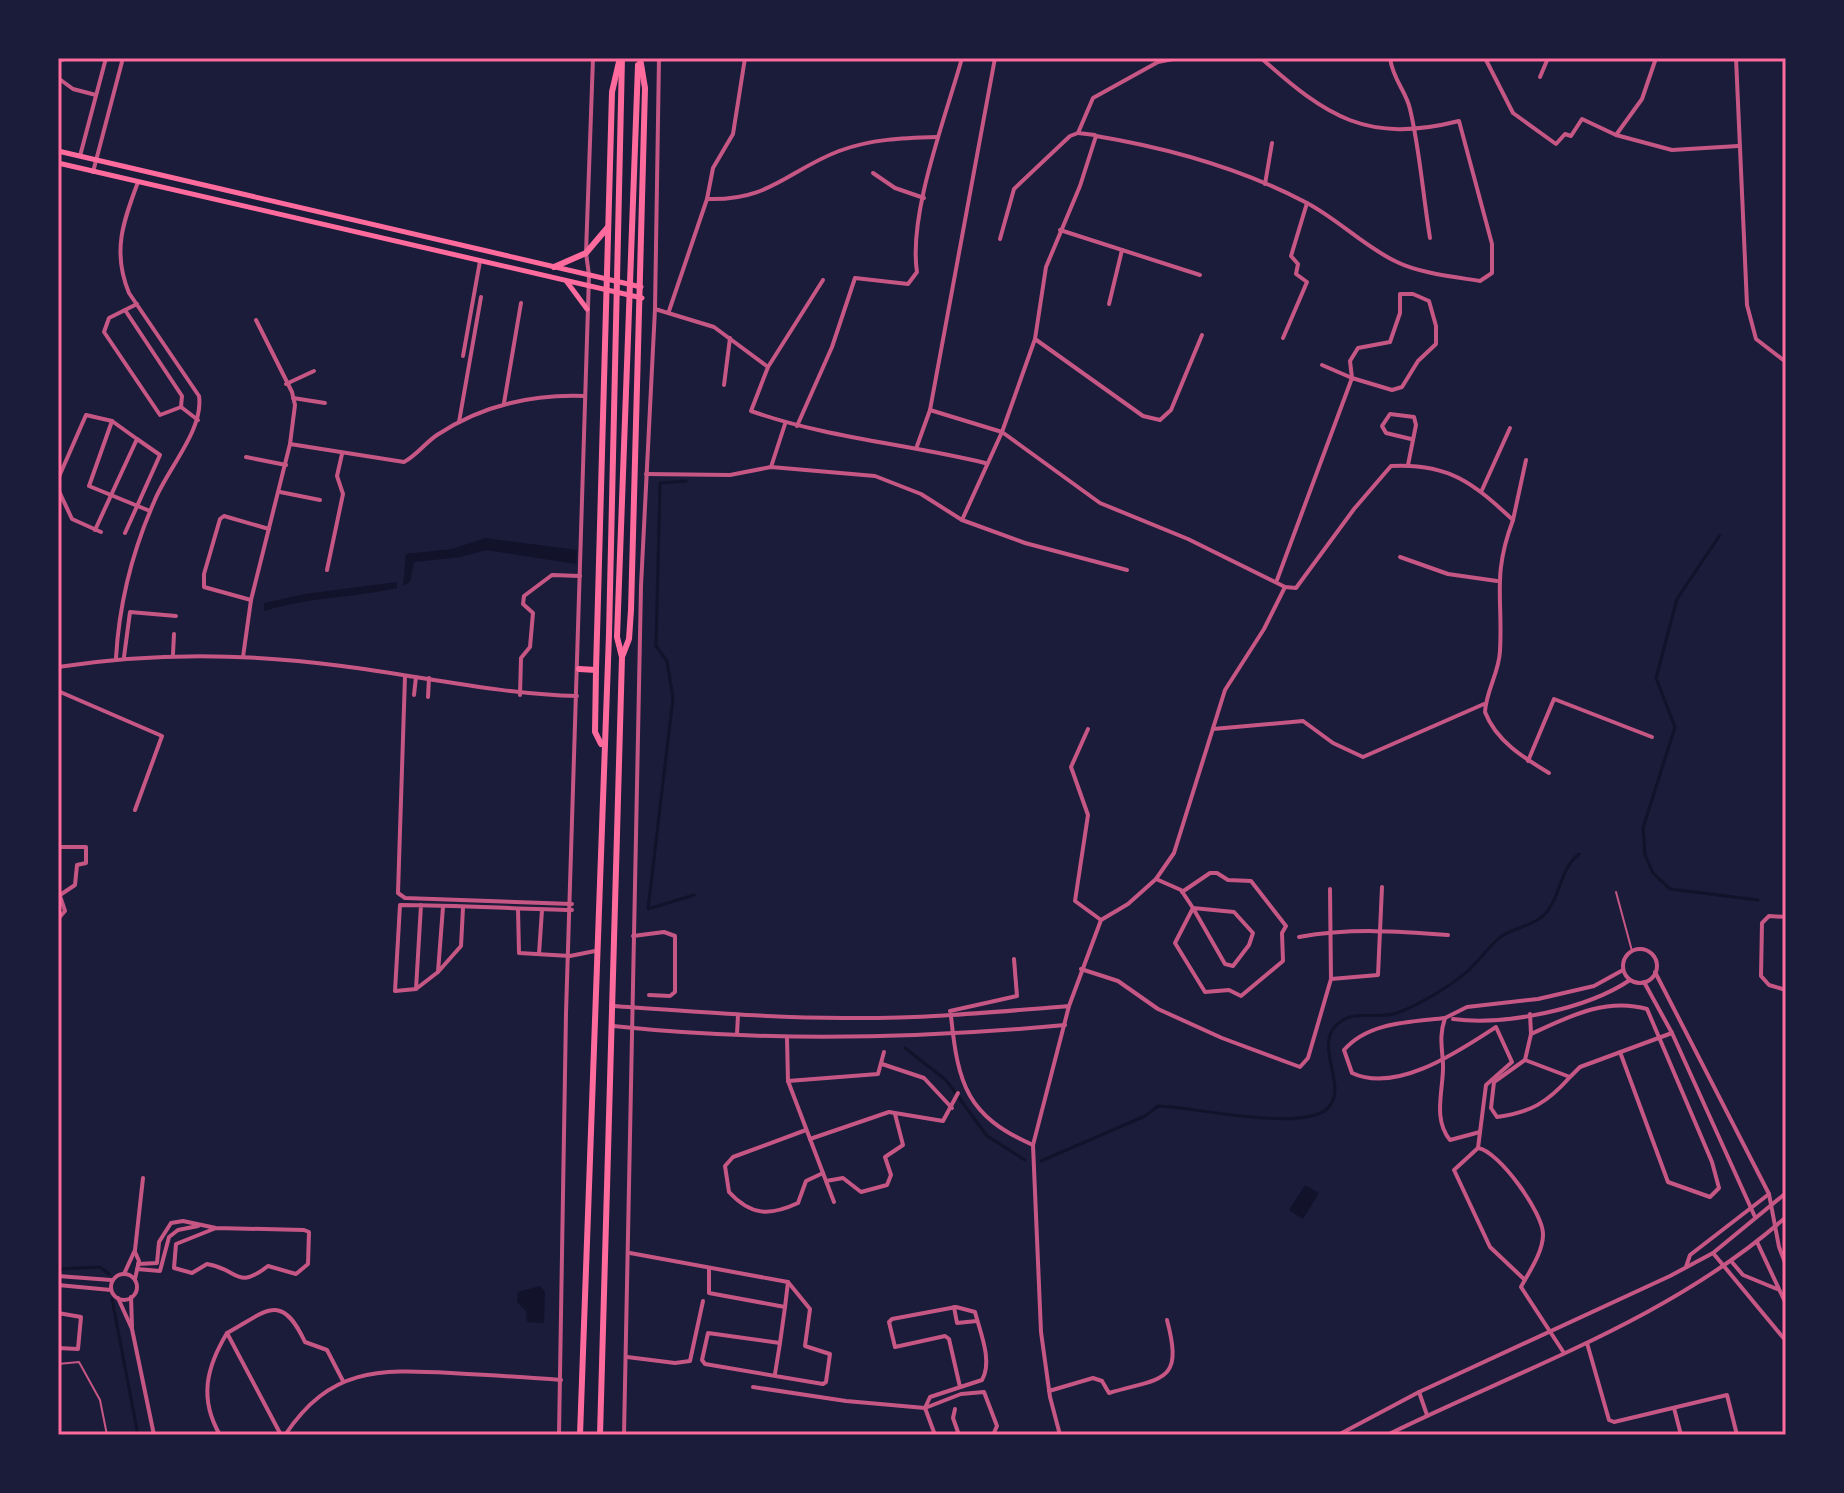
<svg xmlns="http://www.w3.org/2000/svg" width="1844" height="1493" font-family="'Public Sans',sans-serif">
	<style>
		.water { fill: #12122b }
		.lines { fill: none; stroke-linecap: round; stroke-linejoin: round }
		.stream { stroke: #12122b; stroke-width: 3 }
		.service { stroke: #c65784; stroke-width: 2 }
		.minor { stroke: #c65784; stroke-width: 4 }
		.tertiary { stroke: #c65784; stroke-width: 4 }
		.secondary { stroke: #ff6b9d; stroke-width: 5 }
		.primary { stroke: #ff6b9d; stroke-width: 6 }
		.neatline { fill: none; stroke: #ff6b9d; stroke-width: 3 }
	</style>
	<rect width="100%" height="100%" fill="#1b1b3a"/>
	<g class="water">
		<path d="M485,538L577,550L576,564L486,550L461,557L414,562L410,582L403,586L406,554L452,549Z"/>
		<path d="M397,582V588C352,598 308,597 264,611V603L305,594Z"/>
		<path d="M1305,1185L1319,1193L1303,1219L1289,1210Z"/>
		<path d="M540,1286L545,1292L544,1323L527,1322L526,1311L517,1302L518,1292Z"/>
	</g>
	<g class="lines">
		<g class="stream">
			<path d="M686,481L660,483L656,646L667,661L673,698L648,909L694,895"/>
			<path d="M1720,535L1677,599L1656,678L1675,727L1643,828L1645,855L1653,873L1670,889L1758,900"/>
			<path d="M905,1048L946,1080L987,1136L1025,1160"/>
			<path d="M1041,1161L1145,1116L1158,1106C1194,1107 1300,1132 1327,1109C1352,1086 1307,1041 1343,1020C1357,1011 1381,1019 1397,1013C1421,1004 1451,986 1470,969C1480,959 1489,947 1499,938C1511,928 1531,927 1543,916C1561,899 1558,871 1579,854"/>
			<path d="M58,1269L100,1267L109,1274"/>
			<path d="M112,1299L138,1435"/>
		</g>
		<g class="service">
			<path d="M1616,892L1632,951"/>
			<path d="M58,1364L79,1362L100,1400L107,1435"/>
		</g>
		<g class="minor">
			<path d="M1390,58C1393,80 1406,91 1410,109C1420,151 1423,196 1430,238"/>
			<path d="M1485,58L1513,113L1556,144L1565,134L1571,136L1582,119L1616,135"/>
			<path d="M1656,58L1642,99L1616,135L1672,150L1738,146"/>
			<path d="M58,61L67,58"/>
			<path d="M1540,77L1548,58"/>
			<path d="M58,78L73,89L96,95"/>
			<path d="M1095,135L1078,133L1093,98L1158,62L1178,58"/>
			<path d="M80,156L106,58"/>
			<path d="M93,172L123,58"/>
			<path d="M873,173L895,188L924,198"/>
			<path d="M1265,184L1272,143"/>
			<path d="M707,199C770,201 787,171 839,151C871,139 903,138 937,137"/>
			<path d="M1060,230L1200,275"/>
			<path d="M1000,239L1014,189L1070,136L1078,133"/>
			<path d="M137,304L109,318L104,332L160,415L181,407L198,420"/>
			<path d="M1109,304L1122,250"/>
			<path d="M655,309L714,327L768,367L751,411C827,438 907,444 985,463"/>
			<path d="M125,310L182,396L181,407"/>
			<path d="M669,311L707,199L713,168L733,134L745,58"/>
			<path d="M256,320L292,392L295,405L290,444"/>
			<path d="M1283,338L1307,282L1296,274L1298,264L1291,256L1307,203"/>
			<path d="M1035,339L1143,416L1160,420L1171,410L1202,335"/>
			<path d="M463,356L480,261"/>
			<path d="M1322,365L1352,378"/>
			<path d="M768,367L823,280"/>
			<path d="M286,384L314,371"/>
			<path d="M724,385L730,338"/>
			<path d="M293,398L325,403"/>
			<path d="M504,403L521,303"/>
			<path d="M930,410L1002,432L1100,503L1188,539L1285,587L1296,588L1354,509L1391,466C1449,463 1473,483 1513,520C1492,576 1503,597 1500,651C1499,673 1486,691 1485,712C1496,741 1524,758 1549,773"/>
			<path d="M459,422L481,297"/>
			<path d="M797,426L832,347L855,278L908,284L917,272C908,214 946,116 962,58"/>
			<path d="M917,446L930,410L995,58"/>
			<path d="M246,457L286,465"/>
			<path d="M1408,465L1416,425L1414,417L1390,414L1382,426L1386,433L1411,439"/>
			<path d="M771,467L785,424"/>
			<path d="M646,474L730,475L771,467L875,476L921,494L962,520L1025,543L1127,570"/>
			<path d="M58,479L86,415L112,421L89,486L150,511"/>
			<path d="M58,489L72,519L101,532"/>
			<path d="M1482,490L1510,428"/>
			<path d="M280,492L320,500"/>
			<path d="M962,520L1002,432L1035,339L1046,267L1080,186L1096,136C1168,148 1240,168 1305,202C1337,218 1364,247 1397,262C1419,273 1455,277 1480,281L1492,273V244L1459,121C1367,144 1327,117 1261,58"/>
			<path d="M1513,520L1526,460"/>
			<path d="M95,530L137,439L112,421"/>
			<path d="M125,533L160,455L137,439"/>
			<path d="M1400,557L1448,574L1497,581"/>
			<path d="M327,570L343,494L337,476L342,454"/>
			<path d="M1277,580L1352,378L1392,390L1402,387L1418,361L1436,344V326L1429,301L1413,294H1400V313L1390,342L1358,348L1350,361L1352,378"/>
			<path d="M251,600L204,587V574L220,519L224,516L269,529"/>
			<path d="M173,654L174,634"/>
			<path d="M124,657L130,612L176,616"/>
			<path d="M243,657L251,600L290,444L404,462C417,455 425,443 437,435C481,406 533,394 585,396"/>
			<path d="M116,658C119,605 133,550 154,502C167,469 204,430 199,396L129,293C112,252 123,222 138,182"/>
			<path d="M405,676L398,893L405,898L572,904"/>
			<path d="M58,691L162,736L135,810"/>
			<path d="M414,695L416,677"/>
			<path d="M520,695L521,658L530,647L533,613L523,604L524,596L552,575L580,576"/>
			<path d="M428,697L429,678"/>
			<path d="M1088,729L1071,767L1088,815L1075,901L1101,920"/>
			<path d="M1213,729L1303,721L1333,743L1363,757L1484,704"/>
			<path d="M1528,761L1554,699L1652,737"/>
			<path d="M58,847H86V863L77,865L75,885L60,895"/>
			<path d="M1156,879L1181,890L1193,908L1234,912L1253,933L1249,945L1233,966L1225,964L1193,908"/>
			<path d="M1330,889L1331,979"/>
			<path d="M58,890L65,911L58,919"/>
			<path d="M1182,892L1210,873H1217L1228,880L1251,881L1286,926L1282,933L1283,961L1241,996L1229,990L1205,992L1175,943L1193,908"/>
			<path d="M421,905L416,989L395,991L400,905C457,905 515,909 572,910"/>
			<path d="M443,907L438,972L461,946L463,908"/>
			<path d="M518,909L519,953L570,956L595,951"/>
			<path d="M1786,917L1769,916L1762,923L1761,976L1769,985L1786,990"/>
			<path d="M633,936L664,932L675,936V992L670,996L649,995"/>
			<path d="M1299,937C1349,928 1398,931 1448,935"/>
			<circle cx="1640" cy="966" r="17"/>
			<path d="M539,954L542,910"/>
			<path d="M1081,969L1118,981L1158,1009L1222,1038L1300,1067L1308,1058L1331,979L1378,975L1382,887"/>
			<path d="M1655,972L1769,1194L1779,1247L1786,1265"/>
			<path d="M1644,982L1672,1033L1755,1217"/>
			<path d="M416,989L438,972"/>
			<path d="M1069,1006L1101,920L1128,904L1156,879L1174,853L1225,690L1264,629L1285,587"/>
			<path d="M950,1011L1017,996L1014,959"/>
			<path d="M951,1016C958,1085 967,1116 1033,1145"/>
			<path d="M1445,1018C1410,1022 1368,1022 1344,1050L1352,1073C1397,1094 1459,1051 1496,1027L1512,1062L1486,1085L1478,1148"/>
			<path d="M1453,1019C1505,1026 1587,1009 1630,980"/>
			<path d="M1531,1034C1568,1017 1606,997 1647,1009L1712,1162L1719,1188L1710,1197L1668,1182L1620,1052"/>
			<path d="M787,1038L788,1081L834,1202"/>
			<path d="M1525,1060L1531,1034L1530,1014"/>
			<path d="M882,1064L924,1078L952,1108"/>
			<path d="M1570,1077C1548,1102 1530,1113 1497,1117L1491,1108L1494,1082L1525,1060L1570,1077L1580,1067L1672,1033"/>
			<path d="M788,1081L878,1074L884,1052"/>
			<path d="M806,1130L733,1157L725,1166L729,1192C751,1216 770,1216 798,1203L806,1181L823,1173"/>
			<path d="M1480,1132L1450,1140C1432,1118 1444,1089 1443,1064C1442,1046 1439,1036 1445,1018L1467,1007L1538,999L1594,986L1623,970"/>
			<path d="M810,1139L889,1112L943,1121L958,1093"/>
			<path d="M826,1181L843,1178L861,1192L887,1185L891,1175L885,1157L903,1145L895,1114"/>
			<path d="M1757,1242L1786,1304"/>
			<path d="M630,1253L788,1282L810,1309L805,1346L830,1354L826,1382L823,1384L705,1364L702,1360L708,1333L780,1343L775,1374"/>
			<path d="M1731,1261L1743,1275L1777,1289"/>
			<path d="M138,1264L157,1263L159,1242L171,1223L183,1221L216,1228L304,1230L309,1232L308,1264L296,1274L268,1266C236,1291 239,1269 207,1264L192,1273L174,1268L176,1244L216,1228"/>
			<path d="M1686,1267L1690,1255L1769,1194"/>
			<path d="M137,1269L160,1271L169,1237L178,1230L198,1226"/>
			<path d="M709,1269V1293L785,1307L780,1343"/>
			<path d="M124,1274L135,1250L143,1178"/>
			<path d="M135,1279L139,1261L135,1252"/>
			<path d="M1525,1280L1490,1247L1454,1170L1478,1148C1499,1151 1544,1214 1543,1235C1543,1252 1529,1272 1521,1287L1564,1353"/>
			<path d="M785,1307L788,1282"/>
			<path d="M954,1307L957,1323L977,1321"/>
			<path d="M58,1313L81,1317L78,1349L58,1348"/>
			<path d="M1587,1343L1609,1420L1614,1422L1727,1395L1737,1435"/>
			<path d="M627,1357L675,1363L690,1361L703,1301"/>
			<path d="M753,1387L846,1401L925,1408L935,1435"/>
			<path d="M1049,1391L1093,1378L1102,1381L1109,1393C1162,1377 1184,1384 1167,1320"/>
			<path d="M1419,1392L1427,1415"/>
			<path d="M925,1408L930,1397L982,1380C993,1361 980,1332 975,1312L956,1307L892,1319L889,1322L895,1347L945,1336L949,1339L960,1387"/>
			<path d="M925,1408L961,1394L984,1392L997,1426L993,1435"/>
			<path d="M1674,1408L1681,1435"/>
			<path d="M955,1409L953,1418L959,1435"/>
			<path d="M220,1435C199,1399 206,1368 227,1333"/>
			<path d="M281,1435L227,1333C267,1311 281,1291 305,1342L327,1350L343,1381"/>
			<path d="M285,1435C330,1368 377,1369 451,1373C488,1375 525,1377 561,1380"/>
		</g>
		<g class="tertiary">
			<path d="M1736,58L1747,305L1756,339L1786,362"/>
			<path d="M58,667C154,652 246,653 342,666C421,676 498,694 577,696"/>
			<path d="M613,1006C690,1011 767,1018 844,1018C920,1019 994,1012 1069,1006L1033,1145L1041,1332L1050,1397L1060,1435"/>
			<path d="M613,1026C763,1042 914,1039 1065,1025"/>
			<path d="M737,1034L738,1015"/>
			<path d="M1713,1253L1786,1341"/>
			<circle cx="124" cy="1287" r="13"/>
			<path d="M58,1276L111,1280"/>
			<path d="M58,1285L111,1290"/>
			<path d="M131,1297L132,1327"/>
			<path d="M118,1298L132,1329L154,1435"/>
			<path d="M559,1435L566,1013L589,275L586,253L593,58"/>
			<path d="M624,1435L641,586L655,309L659,58"/>
			<path d="M1338,1435L1419,1392L1670,1276L1713,1253L1786,1193"/>
			<path d="M1387,1435C1523,1368 1671,1319 1786,1217"/>
		</g>
		<g class="secondary">
			<path d="M58,151L641,287"/>
			<path d="M58,163L642,298"/>
			<path d="M567,282L587,309"/>
		</g>
		<g class="primary">
			<path d="M554,267L586,253L608,227"/>
			<path d="M622,657L617,637L638,65"/>
			<path d="M579,669L596,670"/>
			<path d="M601,744L595,732L596,670L612,92L619,62"/>
			<path d="M580,1435L609,634L622,58"/>
			<path d="M600,1435L622,657L629,639L631,610L645,88L640,58"/>
		</g>
	</g>
	<rect width="1844" height="1493" fill="none" stroke="#1b1b3a" stroke-width="120"/>
	<rect x="60" y="60" width="1724" height="1373" class="neatline"/>
</svg>
